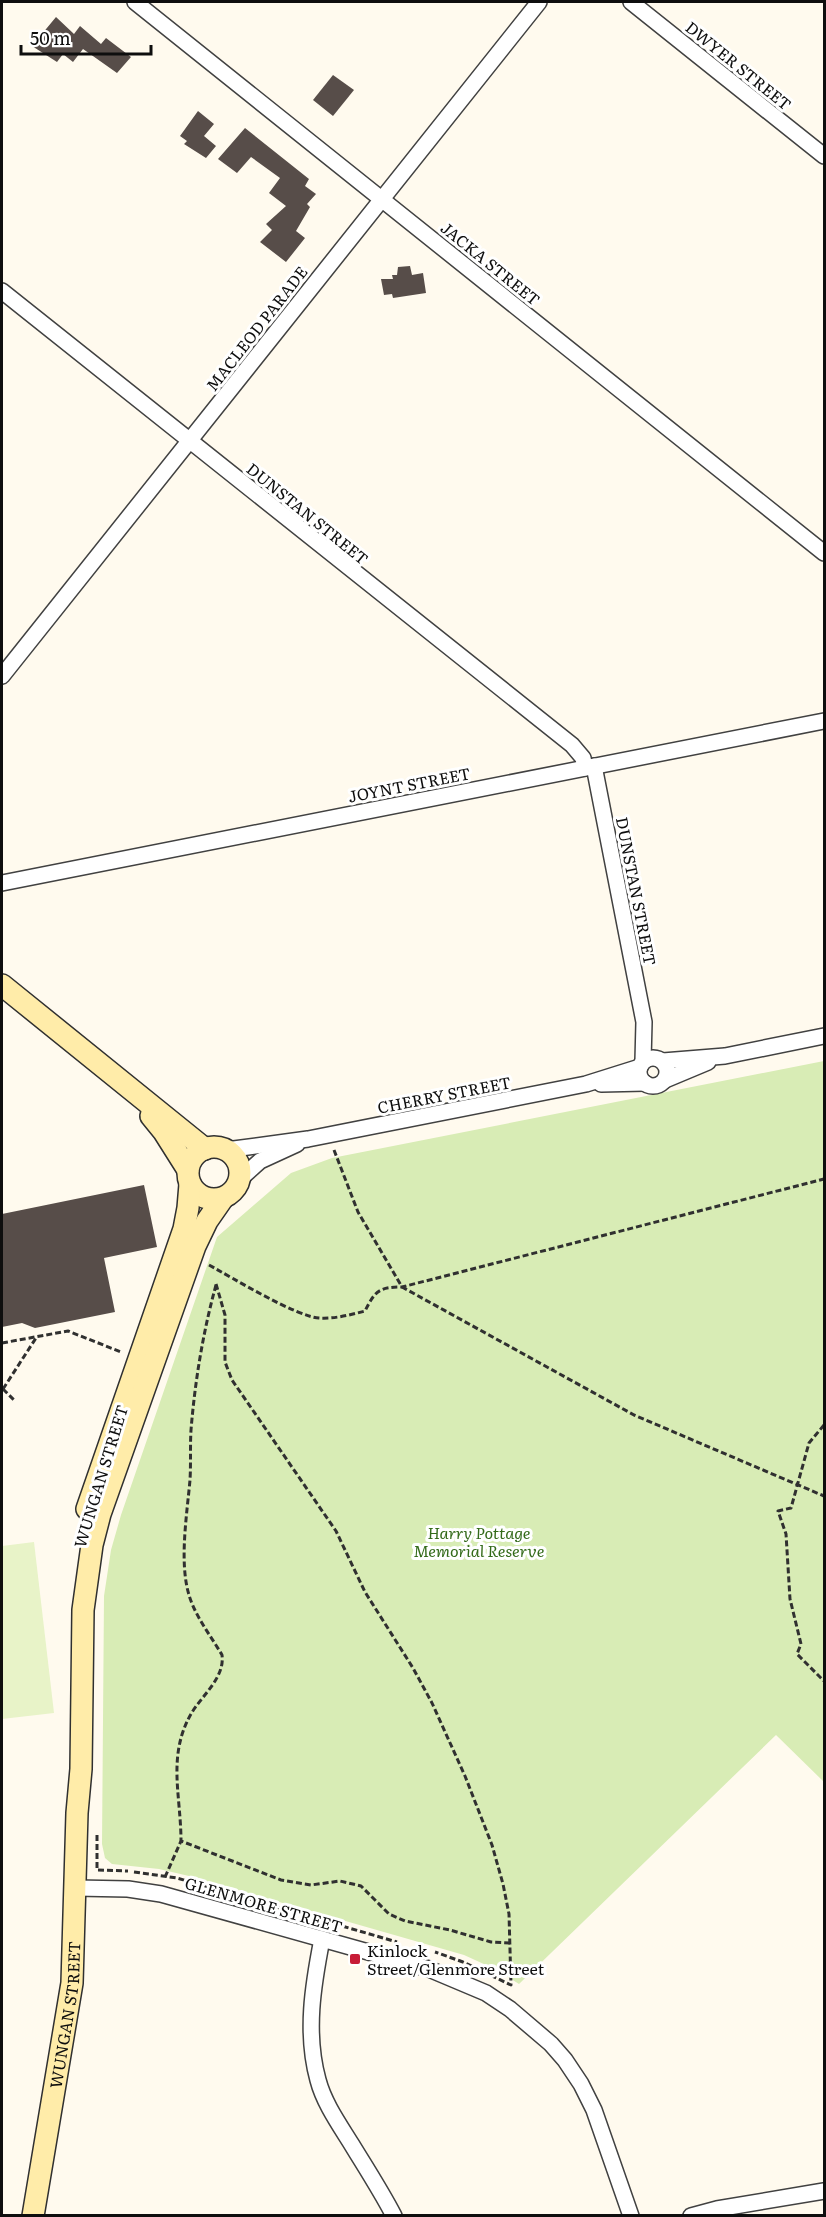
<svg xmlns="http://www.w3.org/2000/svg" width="826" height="2217" font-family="Literata,serif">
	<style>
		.green { fill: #d8ecb5 }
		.pitch { fill: #e8f3c8 }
		.building { fill: #574d49 }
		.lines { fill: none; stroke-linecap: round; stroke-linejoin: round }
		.street-casing { stroke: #414141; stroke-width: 18 }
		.secondary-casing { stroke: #303030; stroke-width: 24 }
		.path { stroke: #303030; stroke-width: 3; stroke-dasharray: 6 3; stroke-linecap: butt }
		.street { stroke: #fff; stroke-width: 15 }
		.secondary { stroke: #ffeca9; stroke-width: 21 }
		.poi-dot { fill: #c71c37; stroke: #fff; stroke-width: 2 }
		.labels { text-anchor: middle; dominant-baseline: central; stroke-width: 6; stroke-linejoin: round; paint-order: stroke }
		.street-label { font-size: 16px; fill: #0e0e0e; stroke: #fff }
		.park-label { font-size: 16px; font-style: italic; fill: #336a19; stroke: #fff }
		.poi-label { font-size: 16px; fill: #0e0e0e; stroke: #fff; text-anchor: start }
	</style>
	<rect width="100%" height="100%" fill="#fffaee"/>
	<path class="green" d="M824,1061V1782L776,1735L519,1984L497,1970L464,1955L189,1876L159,1869L112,1864L105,1858L102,1844L104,1596L111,1550L121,1515L217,1237L291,1173L332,1158Z"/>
	<path class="pitch" d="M34,1542L54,1713L2,1719V1546Z"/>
	<g class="building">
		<path d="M56,17L74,34L80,26L101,44L106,38L131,57L117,73L83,49L73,62L63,54L57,62L32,46Z"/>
		<path d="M333,75L354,90L333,116L313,100Z"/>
		<path d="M198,111L214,124L204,136L216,146L206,158L184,144L187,141L180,136Z"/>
		<path d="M245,128L309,179L305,186L316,194L307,204L310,207L296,231L305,238L286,262L260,242L272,230L266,224L286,206L269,193L280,178L251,157L237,173L218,159Z"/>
		<path d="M410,266L412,275L423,273L426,293L393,298L392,294L384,295L381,279H393L392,275H397L398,267Z"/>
		<path d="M144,1185L157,1247L104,1258L115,1312L35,1328L22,1323L2,1327V1214Z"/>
	</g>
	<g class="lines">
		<defs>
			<g id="street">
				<path d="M135,2L824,553"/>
				<path d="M631,2L824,156"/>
				<path d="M2,291L572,745L583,758L585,768"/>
				<path d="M2,676L539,2"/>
				<path d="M594,766L644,1022L643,1061"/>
				<path d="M2,883L824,721"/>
				<circle cx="653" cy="1072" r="14"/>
				<path d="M663,1061L725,1056L824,1036"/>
				<path d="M665,1080L708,1062"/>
				<path d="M601,1084L645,1083"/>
				<path d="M226,1150L308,1139L586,1084L640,1067"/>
				<path d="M240,1179L260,1161L297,1144"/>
				<path d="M76,1888L128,1889L161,1894L429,1969L486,1993L510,2009L551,2044L565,2060L581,2084L594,2110L631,2216"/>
				<path d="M322,1939C313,1985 305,2033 318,2080C324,2103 339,2124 352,2145C366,2168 381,2191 394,2216"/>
				<path d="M691,2216L717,2209L824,2191"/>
			</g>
			<g id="secondary">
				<path d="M2,985L205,1149"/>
				<path d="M151,1116L164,1132L188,1170"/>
				<circle cx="214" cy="1173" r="26"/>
				<path d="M87,1509L184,1229L188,1208L190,1184"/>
				<path id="s1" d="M33,2216L72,1983L77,1813L81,1769L83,1610L92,1545L100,1514L195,1246L207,1221L223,1198"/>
			</g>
		</defs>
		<use href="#street" class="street-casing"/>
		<use href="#secondary" class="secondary-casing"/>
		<g class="path">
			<path d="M334,1150L358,1212L402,1287L634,1415L824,1496"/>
			<path d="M209,1265C231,1277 297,1317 319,1318C334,1319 350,1315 365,1311C375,1291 379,1287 402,1287L824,1179"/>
			<path d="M216,1284L225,1315V1362L232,1380L336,1531L365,1592L413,1668L432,1703L465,1776L492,1845L503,1884L509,1914L511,1985L463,1962L435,1952"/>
			<path d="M216,1285C203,1332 195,1381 191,1430C190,1447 191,1463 190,1480C187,1514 179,1562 189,1595C195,1616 211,1636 222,1655C225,1678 202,1695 191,1714C167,1756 181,1796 181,1841L281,1880L311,1885L340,1881L361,1886L389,1914L405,1921L450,1930L491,1942L510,1943"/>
			<path d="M2,1343L68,1331L121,1352"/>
			<path d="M3,1389L36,1338"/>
			<path d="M3,1389L14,1400"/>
			<path d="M824,1425L809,1443L791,1508L778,1511L786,1534L790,1599L801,1644L797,1654L824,1681"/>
			<path d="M97,1835V1870L128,1871"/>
			<path d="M134,1872L177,1878L397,1942"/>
			<path d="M165,1877L181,1841"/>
		</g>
		<use href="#street" class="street"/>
		<use href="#secondary" class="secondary"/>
	</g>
	<rect class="poi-dot" x="349" y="1953" width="12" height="12" rx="3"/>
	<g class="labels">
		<g class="street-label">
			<text transform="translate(739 65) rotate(39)">DWYER STREET</text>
			<text transform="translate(491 263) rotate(39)">JACKA STREET</text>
			<text transform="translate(256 328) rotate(-52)">MACLEOD PARADE</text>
			<text transform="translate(308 513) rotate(39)">DUNSTAN STREET</text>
			<text transform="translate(409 784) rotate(-11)">JOYNT STREET</text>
			<text transform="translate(637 891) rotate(79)">DUNSTAN STREET</text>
			<text transform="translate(444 1094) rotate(-11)">CHERRY STREET</text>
			<text transform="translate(100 1476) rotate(-73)">WUNGAN STREET</text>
			<text transform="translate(264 1904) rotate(16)">GLENMORE STREET</text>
			<text stroke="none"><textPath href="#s1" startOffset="204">WUNGAN STREET</textPath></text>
		</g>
		<g class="park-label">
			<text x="479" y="1532">Harry Pottage<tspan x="479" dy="18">Memorial Reserve</tspan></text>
		</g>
		<g class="poi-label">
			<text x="367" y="1950">Kinlock<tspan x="367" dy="18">Street/Glenmore Street</tspan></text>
		</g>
	</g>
	<rect width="826" height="2217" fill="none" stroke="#0e0e0e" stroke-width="6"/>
	<path d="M21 45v9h130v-9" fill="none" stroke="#0e0e0e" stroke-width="3"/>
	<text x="30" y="45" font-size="18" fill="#0e0e0e" stroke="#ffffff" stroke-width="4.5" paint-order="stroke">50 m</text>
</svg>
